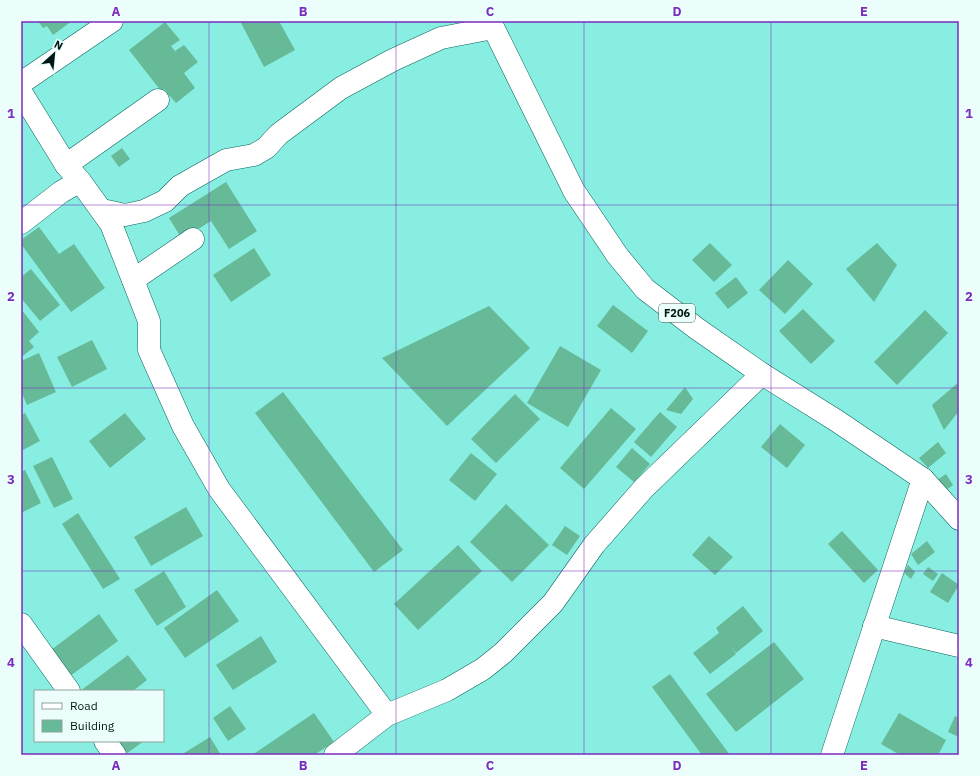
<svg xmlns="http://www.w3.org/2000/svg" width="980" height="776" font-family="'IBM Plex Sans',sans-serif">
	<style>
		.building { fill: #67ba97 }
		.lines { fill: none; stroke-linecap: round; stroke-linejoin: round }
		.minor-casing { stroke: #09655d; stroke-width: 23 }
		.major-casing { stroke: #09655d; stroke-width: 23 }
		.minor { stroke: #fff; stroke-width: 22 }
		.major { stroke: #fff; stroke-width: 22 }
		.grid { fill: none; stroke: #7b2cbf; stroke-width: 1; stroke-opacity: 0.55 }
		.labels { text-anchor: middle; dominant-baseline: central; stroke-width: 4; stroke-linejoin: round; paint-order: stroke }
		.shield { fill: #ecfefb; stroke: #485c59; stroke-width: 1 }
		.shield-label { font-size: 11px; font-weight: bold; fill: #021613 }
		.neatline { fill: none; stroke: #7b2cbf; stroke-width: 1.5 }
		.grid-label { font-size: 13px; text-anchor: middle; font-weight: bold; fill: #7b2cbf }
	</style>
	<rect width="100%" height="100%" fill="#88eee1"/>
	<g class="building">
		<path d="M38,21H72L53,35L47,26L43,28Z"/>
		<path d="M240,21H279L295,50L264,67Z"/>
		<path d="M165,22L180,40L171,46L175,51L184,45L198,62L184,73L195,88L176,103L164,89L161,91L129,50Z"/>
		<path d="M122,148L130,159L119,167L111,156Z"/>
		<path d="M226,182L257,231L229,249L211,221L182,239L169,218Z"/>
		<path d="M39,227L59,254L74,244L105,288L71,312L21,244V240Z"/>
		<path d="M710,243L732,265L714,282L692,260Z"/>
		<path d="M877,243L897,265L874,302L846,269Z"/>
		<path d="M254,248L271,275L231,302L213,275Z"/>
		<path d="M788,260L813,284L785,314L759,290Z"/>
		<path d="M31,269L60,305L40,321L21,298V277Z"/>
		<path d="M736,277L748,293L728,309L715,293Z"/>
		<path d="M613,305L648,331L632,353L597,326Z"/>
		<path d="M489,306L530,348L447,426L382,358Z"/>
		<path d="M21,309L39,332L29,341L34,347L23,356L21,353Z"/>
		<path d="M803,309L835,341L811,364L779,331Z"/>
		<path d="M925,310L948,333L897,385L874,362Z"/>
		<path d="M92,340L107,369L72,387L57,357Z"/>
		<path d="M560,346L601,370L568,427L527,403Z"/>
		<path d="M39,353L56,392L27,405L21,391V361Z"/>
		<path d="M959,382V411L944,430L932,405Z"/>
		<path d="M685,387L693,399L681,414L666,410Z"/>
		<path d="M283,392L403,550L374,572L255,413Z"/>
		<path d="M515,394L540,419L496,463L471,439Z"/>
		<path d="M611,408L636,429L584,489L560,468Z"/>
		<path d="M660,412L677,427L651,457L634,442Z"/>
		<path d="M25,413L40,441L21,451V415Z"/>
		<path d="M125,413L146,439L110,468L89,441Z"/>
		<path d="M780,424L805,445L787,468L761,447Z"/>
		<path d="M938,442L946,453L928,468L919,458Z"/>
		<path d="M632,448L650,464L634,482L616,467Z"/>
		<path d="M471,453L497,474L475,501L449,480Z"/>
		<path d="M52,457L73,499L54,508L33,466Z"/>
		<path d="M25,470L41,503L21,513V472Z"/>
		<path d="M946,474L953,485L945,491L937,480Z"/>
		<path d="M506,504L549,545L512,582L470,542Z"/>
		<path d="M186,507L203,536L151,566L134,537Z"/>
		<path d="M78,513L120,579L103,589L62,524Z"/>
		<path d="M565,526L580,536L567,555L552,545Z"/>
		<path d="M842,531L878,570L864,583L828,544Z"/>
		<path d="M709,536L733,557L715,575L692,555Z"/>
		<path d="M927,541L935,552L918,565L911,554Z"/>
		<path d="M458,545L482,571L418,630L394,604Z"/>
		<path d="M908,565L915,572L911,579L904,573Z"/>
		<path d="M928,567L938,574L933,581L923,574Z"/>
		<path d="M164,571L186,607L157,626L134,590Z"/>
		<path d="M942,573L959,585L948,603L930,592Z"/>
		<path d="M217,590L239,621L185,658L164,628Z"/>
		<path d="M743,606L763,631L736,653L730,646L736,654L710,674L693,653L719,633L716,628Z"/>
		<path d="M99,614L118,641L66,679L47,653Z"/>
		<path d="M261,636L277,662L233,690L216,665Z"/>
		<path d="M774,642L804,679L736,732L706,694Z"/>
		<path d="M128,655L147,680L133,691H80Z"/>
		<path d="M670,674L730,755H702L652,687Z"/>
		<path d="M230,706L246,729L228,741L213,718Z"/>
		<path d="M314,713L334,742L314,755H252Z"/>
		<path d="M899,713L946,740L938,755H900L881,744Z"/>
		<path d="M955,716L959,718V737L948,732Z"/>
		<path d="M210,737L221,755H181Z"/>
		<path d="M117,741H144L126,754Z"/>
	</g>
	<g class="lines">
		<defs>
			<g id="minor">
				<path d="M21,83L112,21"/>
				<path d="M21,92L66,165L80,181L111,224L149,321V350L183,426L219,489L387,715"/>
				<path d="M66,165L158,100"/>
				<path d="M102,210L125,215L144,211L165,201L180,186L226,160L254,155L266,148L279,134L341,88L393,60L441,38L493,28"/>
				<path d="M21,223L61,192L80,181"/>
				<path d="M133,280L193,239"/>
				<path d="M21,624L69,691"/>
				<path d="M874,626L959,646"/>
				<path d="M105,741L115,755"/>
				<path d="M335,755L387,715L447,690L483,669L503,653L553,603L594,545L644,488L762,374"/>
				<path d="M832,755L923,479"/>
			</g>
			<path id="major" d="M490,21L574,191L617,255L645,289L696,328L762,374L837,421L923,479L959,519"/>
		</defs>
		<use href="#minor" class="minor-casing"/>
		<use href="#major" class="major-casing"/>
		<use href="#minor" class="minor"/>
		<use href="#major" class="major"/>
	</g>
	<path class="grid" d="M209,21V755M396,21V755M584,21V755M771,21V755M21,205H959M21,388H959M21,571H959"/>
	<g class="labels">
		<rect class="shield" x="659" y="304" width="36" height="18" rx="3"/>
		<g class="shield-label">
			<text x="677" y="313">F206</text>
		</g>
	</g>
	<rect width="980" height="776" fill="none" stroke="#ecfefb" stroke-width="44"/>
	<rect x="34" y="690" width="130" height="52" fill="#ecfefb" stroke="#8ea19e"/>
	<rect x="42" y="703" width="20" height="6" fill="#ffffff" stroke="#8ea19e"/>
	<text x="70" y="710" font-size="12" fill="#021613">Road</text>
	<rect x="42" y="720" width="20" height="12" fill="#67ba97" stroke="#8ea19e"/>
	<text x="70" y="730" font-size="12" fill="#021613">Building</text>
	<g transform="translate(54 54) rotate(27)" stroke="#ecfefb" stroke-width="3" paint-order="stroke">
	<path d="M0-3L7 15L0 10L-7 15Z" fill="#021613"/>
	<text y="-6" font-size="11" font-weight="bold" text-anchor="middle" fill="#021613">N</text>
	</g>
	<rect x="22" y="22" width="936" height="732" class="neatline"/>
	<g class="grid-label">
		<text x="116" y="16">A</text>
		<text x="303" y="16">B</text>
		<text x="490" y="16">C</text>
		<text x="677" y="16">D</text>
		<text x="864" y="16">E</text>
		<text x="11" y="118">1</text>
		<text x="969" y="118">1</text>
		<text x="11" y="301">2</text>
		<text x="969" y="301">2</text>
		<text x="11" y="484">3</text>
		<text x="969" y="484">3</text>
		<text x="11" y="667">4</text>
		<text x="969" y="667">4</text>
		<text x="116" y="770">A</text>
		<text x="303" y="770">B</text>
		<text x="490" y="770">C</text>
		<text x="677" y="770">D</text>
		<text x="864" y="770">E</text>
	</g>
</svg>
